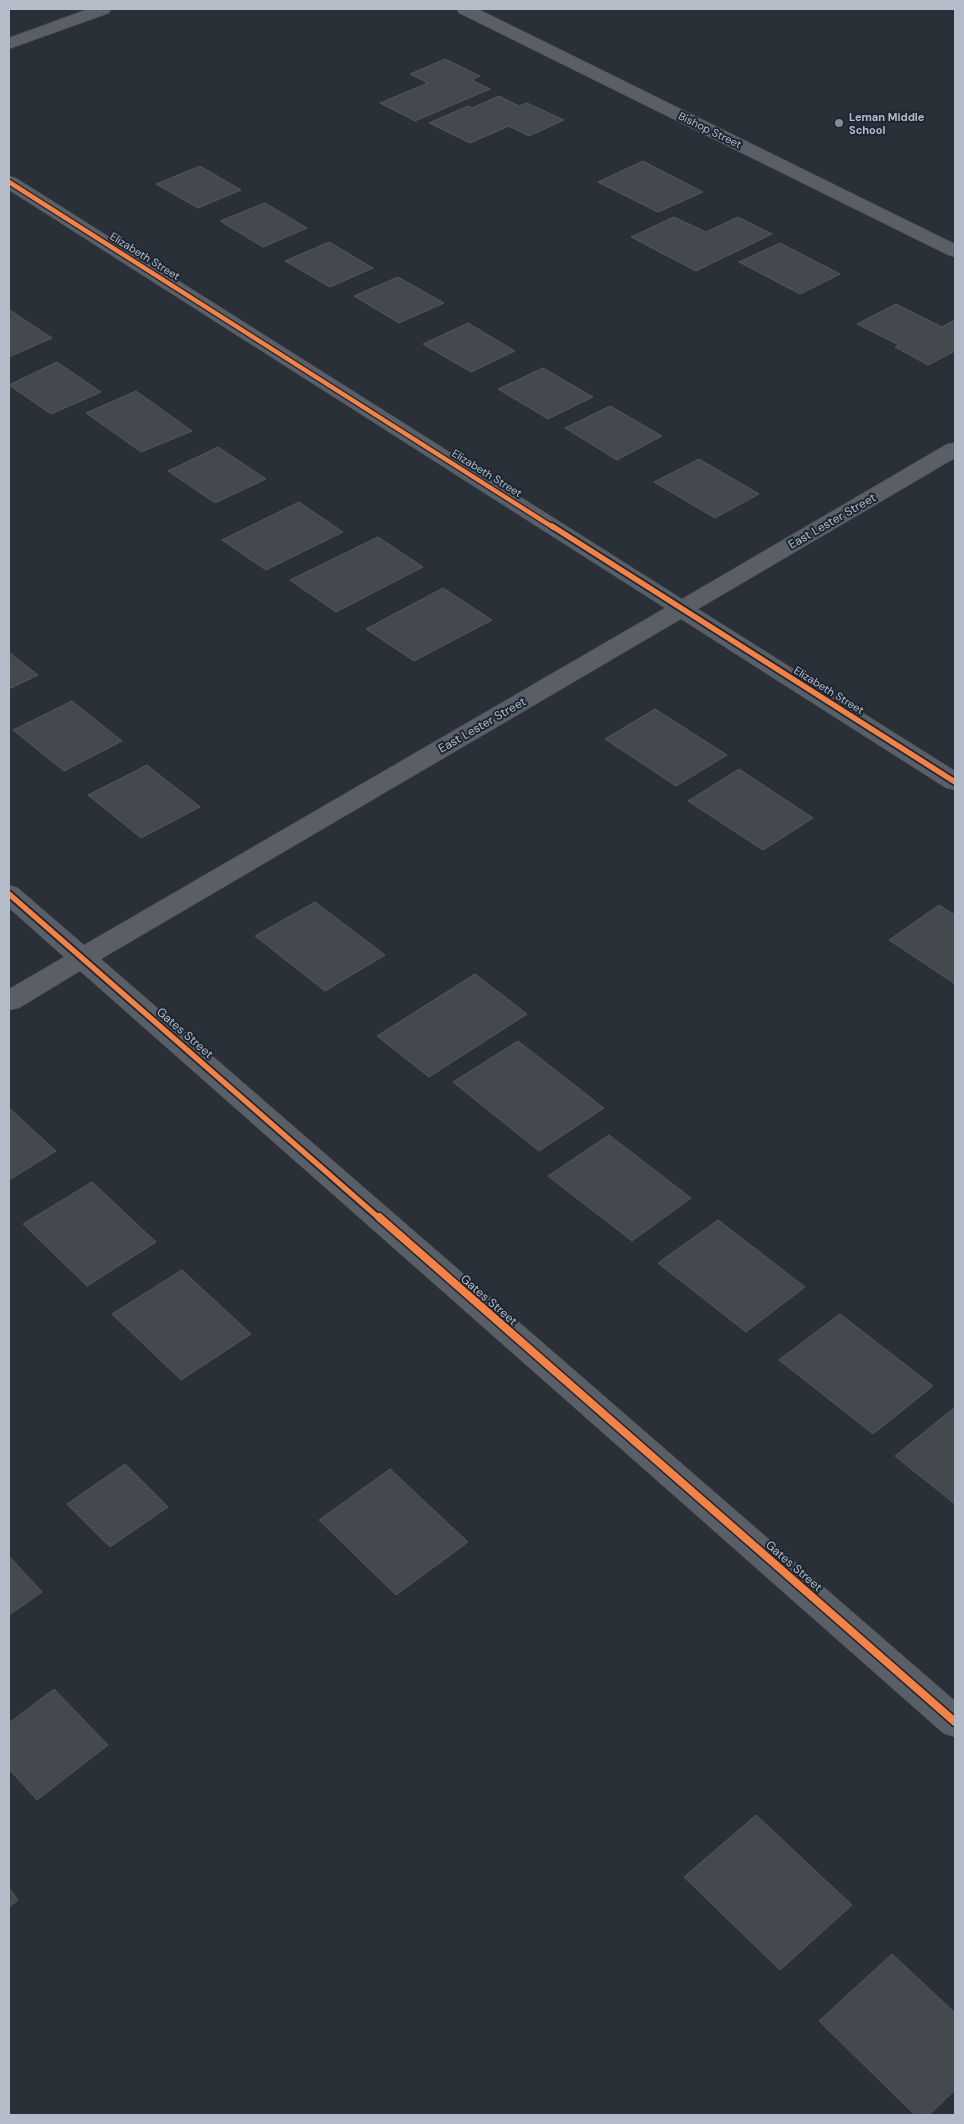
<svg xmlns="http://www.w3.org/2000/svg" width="964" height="2124" font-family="'DM Sans',sans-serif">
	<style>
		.building { fill: #444950; stroke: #52575f }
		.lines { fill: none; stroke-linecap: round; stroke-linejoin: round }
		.minor-casing { stroke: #484c53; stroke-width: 1 }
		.minor { fill: #5a5e66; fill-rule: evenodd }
		.cycleway-far2-casing { stroke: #1d2633; stroke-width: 7 }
		.cycleway-far1-casing { stroke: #1d2633; stroke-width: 9 }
		.cycleway-casing { stroke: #1d2633; stroke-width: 11 }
		.cycleway-far2 { stroke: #f48246; stroke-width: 4.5 }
		.cycleway-far1 { stroke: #f48246; stroke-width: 5.5 }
		.cycleway { stroke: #f48246; stroke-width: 8 }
		.poi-dot { fill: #848b96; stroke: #1d2633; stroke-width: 2 }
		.labels { text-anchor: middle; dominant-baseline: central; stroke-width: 4; stroke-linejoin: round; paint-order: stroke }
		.far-poi-label { font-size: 11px; font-weight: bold; fill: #b4bcc9; stroke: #1d2633; text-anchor: start }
		.far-street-label { font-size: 11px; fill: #b4bcc9; stroke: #1d2633 }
		.street-label { font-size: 12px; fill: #b4bcc9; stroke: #1d2633 }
	</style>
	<rect width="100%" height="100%" fill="#2a3038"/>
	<g class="building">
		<path d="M445,59L480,76L472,80L490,89L415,121L380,103L428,83L410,74Z"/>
		<path d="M499,96L519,106L527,103L564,120L529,136L509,126L470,143L429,123L468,106L472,108Z"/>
		<path d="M643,161L703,192L658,212L598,182Z"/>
		<path d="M200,166L241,190L198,208L156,184Z"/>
		<path d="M265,203L307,228L263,247L220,221Z"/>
		<path d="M674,217L706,232L738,217L772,234L696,271L631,237Z"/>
		<path d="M329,242L373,268L330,287L285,261Z"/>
		<path d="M780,243L840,274L800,294L739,262Z"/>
		<path d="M398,277L444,303L399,323L354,296Z"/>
		<path d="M896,304L942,327L953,321L955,322V351L928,365L895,347L899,345L857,324Z"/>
		<path d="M11,311L52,338L9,357V312Z"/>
		<path d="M468,323L515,351L471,372L423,344Z"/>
		<path d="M57,362L101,392L51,414L9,385Z"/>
		<path d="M543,368L593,397L548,419L498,389Z"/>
		<path d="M136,391L192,431L141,452L86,413Z"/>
		<path d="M610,406L662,436L617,460L565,428Z"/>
		<path d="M218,447L266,479L215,503L168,471Z"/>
		<path d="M699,459L759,494L715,518L654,482Z"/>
		<path d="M299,502L343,532L266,570L222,540Z"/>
		<path d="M378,537L423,567L336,612L290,580Z"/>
		<path d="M443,588L492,620L414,661L366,629Z"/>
		<path d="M9,652L38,675L9,689Z"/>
		<path d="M72,701L122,741L64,771L13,730Z"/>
		<path d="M655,709L727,755L676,786L605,739Z"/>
		<path d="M147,765L200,807L141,838L88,795Z"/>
		<path d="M739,769L813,818L763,850L688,801Z"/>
		<path d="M315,902L385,955L325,991L255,936Z"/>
		<path d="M939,905L955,915V984L889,940Z"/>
		<path d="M475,974L527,1014L429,1077L377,1036Z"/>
		<path d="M518,1041L604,1108L539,1151L453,1082Z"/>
		<path d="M9,1108L56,1151L9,1180Z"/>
		<path d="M609,1135L691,1198L632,1241L548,1176Z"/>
		<path d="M92,1182L156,1242L87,1286L23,1224Z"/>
		<path d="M718,1220L805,1287L746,1332L658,1263Z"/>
		<path d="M182,1270L251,1334L181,1380L112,1314Z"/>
		<path d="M840,1314L933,1386L873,1434L779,1360Z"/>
		<path d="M955,1407V1504L895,1456Z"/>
		<path d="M125,1464L168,1507L110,1547L67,1504Z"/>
		<path d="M390,1469L468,1542L396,1595L319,1520Z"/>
		<path d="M9,1556L42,1592L9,1615Z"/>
		<path d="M54,1689L108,1745L37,1800L9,1769V1723Z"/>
		<path d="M756,1815L852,1905L780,1970L684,1877Z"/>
		<path d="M9,1888L18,1900L9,1907Z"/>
		<path d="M892,1954L955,2013V2090L929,2115H915L819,2021Z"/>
	</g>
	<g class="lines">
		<defs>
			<g id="minor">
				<path d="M88,9H111L109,13L9,49V38Z"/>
				<path d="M457,9H478L955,244V257L948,255L459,13Z"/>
				<path d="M9,176L16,178L682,599L947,444L955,443V458L698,609L955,771V790L946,788L681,619L101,959L955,1701V1737L943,1733L80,971L19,1008L9,1010V989L64,957L9,908V885L18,888L84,945L665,608L9,190Z"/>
			</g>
		</defs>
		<use href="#minor" class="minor-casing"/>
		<use href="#minor" class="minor"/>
		<defs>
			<path id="cycleway-far2" d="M9,182L554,528"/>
			<g id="cycleway-far1">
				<path d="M552,526L955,782"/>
				<path d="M9,894L380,1219"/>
			</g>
			<path id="cycleway" d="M379,1217L955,1722"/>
		</defs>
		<use href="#cycleway-far2" class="cycleway-far2-casing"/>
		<use href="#cycleway-far1" class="cycleway-far1-casing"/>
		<use href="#cycleway" class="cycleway-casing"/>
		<use href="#cycleway-far2" class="cycleway-far2"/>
		<use href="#cycleway-far1" class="cycleway-far1"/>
		<use href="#cycleway" class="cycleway"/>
	</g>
	<circle class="poi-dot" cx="839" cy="123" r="5"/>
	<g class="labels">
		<g class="far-poi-label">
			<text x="849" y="117">Leman Middle<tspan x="849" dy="13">School</tspan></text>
		</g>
		<g class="far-street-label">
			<text transform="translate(710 130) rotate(26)">Bishop Street</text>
			<text transform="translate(145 256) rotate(32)">Elizabeth Street</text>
			<text transform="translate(487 473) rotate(32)">Elizabeth Street</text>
			<text transform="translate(829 690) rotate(32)">Elizabeth Street</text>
		</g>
		<g class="street-label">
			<text transform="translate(832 521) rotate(-30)">East Lester Street</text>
			<text transform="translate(482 725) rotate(-30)">East Lester Street</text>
			<text transform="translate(185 1033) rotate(41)">Gates Street</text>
			<text transform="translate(489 1300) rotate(41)">Gates Street</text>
			<text transform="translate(794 1566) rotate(41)">Gates Street</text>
		</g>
	</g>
	<rect width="964" height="2124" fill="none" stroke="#b4bcc9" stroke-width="20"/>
</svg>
